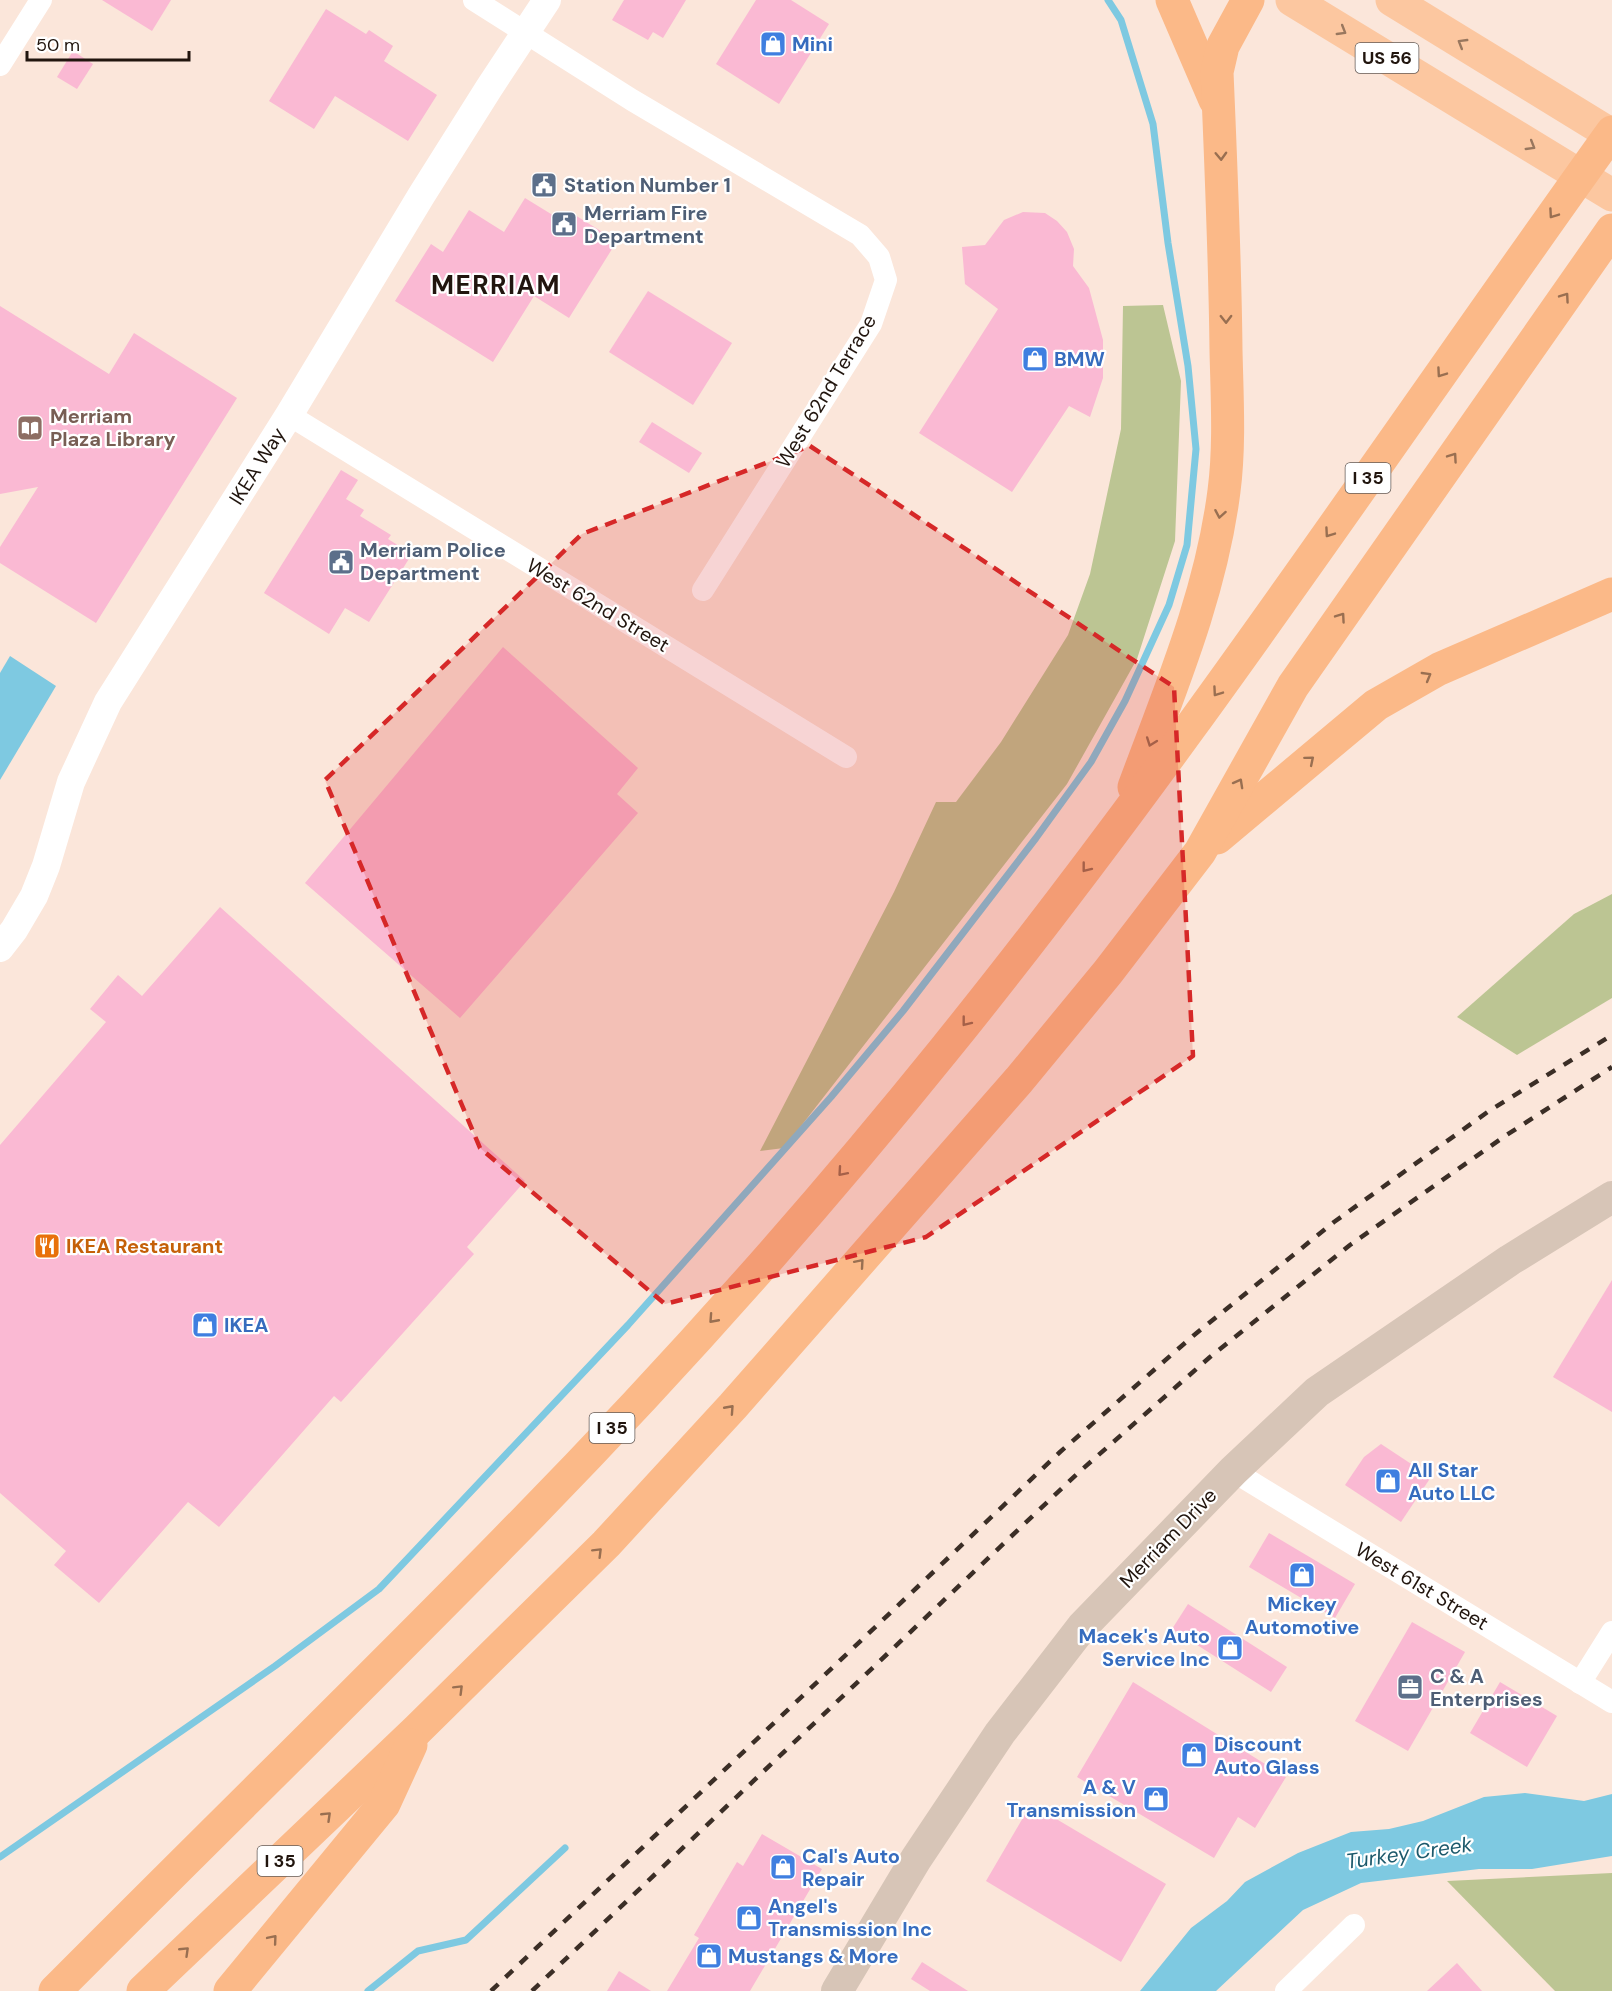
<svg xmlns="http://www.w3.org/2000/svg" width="1612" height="1991" font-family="'DM Sans',sans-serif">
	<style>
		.green { fill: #bcc593 }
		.water { fill: #7ec9e1 }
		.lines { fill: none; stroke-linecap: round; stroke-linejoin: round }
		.stream { stroke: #7ec9e1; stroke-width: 7 }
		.building { fill: #fab9d3 }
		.minor { stroke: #fff; stroke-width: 22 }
		.tertiary { stroke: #fff; stroke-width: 28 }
		.secondary { stroke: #d7c5b7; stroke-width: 32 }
		.trunk { stroke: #fcc7a0; stroke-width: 33 }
		.motorway { stroke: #fbb988; stroke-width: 33 }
		.rail { stroke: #3b2e26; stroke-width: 4.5; stroke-dasharray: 10 10; stroke-linecap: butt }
		.oneway { stroke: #99775e }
		.oneway2 { stroke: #996f51 }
		.marked { fill: #d62828; fill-opacity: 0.2; stroke: #d62828; stroke-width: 4.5; stroke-dasharray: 12 8; stroke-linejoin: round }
		.labels { text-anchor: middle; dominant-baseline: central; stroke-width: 4.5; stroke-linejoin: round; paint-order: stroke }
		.shield { fill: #fff; stroke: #645b56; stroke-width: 1.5 }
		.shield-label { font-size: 18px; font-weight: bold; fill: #21150e }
		.shop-label { font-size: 20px; font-weight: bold; fill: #366cbe; stroke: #fff; text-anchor: start }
		.service-label { font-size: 20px; font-weight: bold; fill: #4e5e75; stroke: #fff; text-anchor: start }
		.street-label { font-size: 20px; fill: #21150e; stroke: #fff }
		.education-label { font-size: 20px; font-weight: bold; fill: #785e54; stroke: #fff; text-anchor: start }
		.food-label { font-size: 20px; font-weight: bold; fill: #c56008; stroke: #fff; text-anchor: start }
		.water-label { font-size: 21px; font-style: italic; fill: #1c596b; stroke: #fff }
		.district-label { font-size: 26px; font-weight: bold; letter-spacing: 1.5px; fill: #21150e; stroke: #fff }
	</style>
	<rect width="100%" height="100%" fill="#fbe6da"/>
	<g class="green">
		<path d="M1163,305L1181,381L1175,541L1137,659L1067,784L784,1148L760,1151L894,892L936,802H956L1001,742L1068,635L1090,574L1121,429L1123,306Z"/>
		<path d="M1612,894V998L1517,1055L1457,1017L1574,914Z"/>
		<path d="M1612,1873V1991H1555L1447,1881Z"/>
	</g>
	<g class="water">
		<path d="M10,656L56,686L0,780V673Z"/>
		<path d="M1525,1793L1584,1801L1612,1794V1856L1532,1869H1479L1361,1883L1303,1910L1216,1991H1140L1191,1928L1227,1901L1245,1882L1298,1853L1351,1832L1389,1829L1423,1821L1484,1797Z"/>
	</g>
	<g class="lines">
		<g class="stream">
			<path d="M0,1857L275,1666L379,1589L628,1325L831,1097L903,1011L1036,838L1091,762L1125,701L1169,605L1187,545L1196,449L1188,366L1168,243L1153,124L1121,20L1108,0"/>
			<path d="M368,1991L418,1951L466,1940L565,1848"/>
		</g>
	</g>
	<g class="building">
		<path d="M102,0H171L152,31Z"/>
		<path d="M624,0H686L663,38L653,32L648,40L612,20Z"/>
		<path d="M756,0H791L829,24L779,104L716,64Z"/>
		<path d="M326,9L366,34L369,30L393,46L384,61L437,95L408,141L335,96L314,129L269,101Z"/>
		<path d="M73,51L93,64L77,89L57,77Z"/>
		<path d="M525,198L564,222L570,212L617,241L569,318L534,296L493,362L395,301L431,244L443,252L469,210L504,232Z"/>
		<path d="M1023,212L1045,213L1057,221L1067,232L1074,249L1073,266L1089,288L1103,340V378L1090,417L1069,406L1012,492L919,433L998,309L965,284L962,247L985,245L1004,220Z"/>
		<path d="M648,291L732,343L693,405L609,352Z"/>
		<path d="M0,306L109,374L134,333L237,398L96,623L0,563V547L38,487L0,494Z"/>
		<path d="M652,422L702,453L689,473L639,442Z"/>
		<path d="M341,470L358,480L346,499L364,510L360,516L391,535L388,539L412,554L369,622L345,608L329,634L264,593Z"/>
		<path d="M503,647L638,768L617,794L638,813L460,1018L305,883Z"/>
		<path d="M220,907L525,1181L467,1247L474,1254L341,1402L334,1396L219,1527L188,1502L99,1603L54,1565L66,1551L0,1493V1145L106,1022L90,1009L118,975L142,996Z"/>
		<path d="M1612,1280V1412L1553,1377Z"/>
		<path d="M1381,1444L1431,1477L1401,1522L1345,1485L1364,1457Z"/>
		<path d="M1269,1533L1355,1584L1335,1618L1249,1567Z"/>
		<path d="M1188,1604L1287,1667L1271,1692L1172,1629Z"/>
		<path d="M1412,1622L1465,1652L1408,1751L1355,1721Z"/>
		<path d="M1133,1682L1286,1777L1255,1828L1238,1817L1214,1858L1077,1777Z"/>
		<path d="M1500,1682L1557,1716L1527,1767L1470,1733Z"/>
		<path d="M1031,1804L1166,1884L1121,1962L986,1881Z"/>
		<path d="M762,1834L822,1869L750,1991H667L699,1938L694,1935L737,1862L743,1866Z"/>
		<path d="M922,1962L968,1991H930L911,1979Z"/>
		<path d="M1457,1963L1482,1991H1427Z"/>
		<path d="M619,1971L651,1991H607Z"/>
	</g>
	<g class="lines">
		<g class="minor">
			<path d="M474,0L632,100L860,235L879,257L886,280L871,324L703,590"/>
			<path d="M0,65L41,0"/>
			<path d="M289,415L846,757"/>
			<path d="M1233,1471L1612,1702"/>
			<path d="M1580,1683L1612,1632"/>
			<path d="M1286,1991L1354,1925"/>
		</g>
		<path class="tertiary" d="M0,948L14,930L34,896L46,866L71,782L108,702L289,415L421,196L489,88L547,0"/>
		<path class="secondary" d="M837,1991L916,1859L1000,1733L1082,1627L1233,1471L1317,1392L1510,1260L1612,1197"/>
		<g class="trunk">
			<path d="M1292,0L1612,195"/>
			<path d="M1392,0L1612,135"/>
		</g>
		<g class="motorway">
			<path d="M1172,0L1215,100"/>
			<path d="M1134,787C1170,690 1211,594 1224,491C1230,445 1227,396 1226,350C1225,257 1221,165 1217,72L1223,46L1248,0"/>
			<path d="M1217,838L1376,705L1439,669L1612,594"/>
			<path d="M55,1991C204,1841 356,1693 504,1542C658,1386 806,1221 944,1050C1182,756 1391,440 1612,132"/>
			<path d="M143,1991L417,1730L606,1544L733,1406L1019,1080L1108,972L1200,852L1293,686L1612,230"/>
			<path d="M230,1991L384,1804L411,1745"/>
		</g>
		<g class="rail">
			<path d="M491,1991L1060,1452L1193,1336L1334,1222L1489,1111L1612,1035"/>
			<path d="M532,1991L1078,1473L1210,1357L1350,1245L1505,1136L1612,1067"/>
		</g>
	</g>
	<defs><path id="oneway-chevron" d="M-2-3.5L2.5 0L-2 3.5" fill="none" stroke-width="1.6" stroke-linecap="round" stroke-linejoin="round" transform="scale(1.5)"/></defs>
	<g class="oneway">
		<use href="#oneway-chevron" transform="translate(1342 31) rotate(31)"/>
		<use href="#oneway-chevron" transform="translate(1462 43) rotate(-149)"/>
		<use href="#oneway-chevron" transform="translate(1531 146) rotate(31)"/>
	</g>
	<g class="oneway2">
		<use href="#oneway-chevron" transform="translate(1221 156) rotate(88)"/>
		<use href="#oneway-chevron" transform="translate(1553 214) rotate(125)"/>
		<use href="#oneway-chevron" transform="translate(1565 297) rotate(-55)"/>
		<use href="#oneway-chevron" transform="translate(1226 319) rotate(89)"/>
		<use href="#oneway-chevron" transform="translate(1441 373) rotate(125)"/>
		<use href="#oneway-chevron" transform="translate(1453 457) rotate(-55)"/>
		<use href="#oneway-chevron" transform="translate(1220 514) rotate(100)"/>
		<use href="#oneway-chevron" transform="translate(1329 533) rotate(125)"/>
		<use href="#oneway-chevron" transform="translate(1341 617) rotate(-55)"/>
		<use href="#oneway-chevron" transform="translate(1427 676) rotate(-30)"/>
		<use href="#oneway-chevron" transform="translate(1217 692) rotate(125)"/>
		<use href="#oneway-chevron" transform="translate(1151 742) rotate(110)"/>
		<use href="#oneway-chevron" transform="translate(1310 760) rotate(-40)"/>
		<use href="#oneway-chevron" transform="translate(1239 783) rotate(-61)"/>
		<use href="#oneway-chevron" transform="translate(1086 868) rotate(128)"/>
		<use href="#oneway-chevron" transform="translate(966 1022) rotate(128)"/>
		<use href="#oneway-chevron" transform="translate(842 1172) rotate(131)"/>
		<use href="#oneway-chevron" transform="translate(860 1263) rotate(-49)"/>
		<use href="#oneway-chevron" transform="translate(713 1319) rotate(132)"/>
		<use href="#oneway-chevron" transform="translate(730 1409) rotate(-48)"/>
		<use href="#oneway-chevron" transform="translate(598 1552) rotate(-45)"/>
		<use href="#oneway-chevron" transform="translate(459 1689) rotate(-45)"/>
		<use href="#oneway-chevron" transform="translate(327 1816) rotate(-44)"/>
		<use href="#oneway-chevron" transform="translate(273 1939) rotate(-50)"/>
		<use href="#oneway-chevron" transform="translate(185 1951) rotate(-44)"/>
	</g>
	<path class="marked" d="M810,446L1174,687L1193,1056L926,1237L665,1304L480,1148L325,780L582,534Z"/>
	<defs>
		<symbol id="shop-square" viewBox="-11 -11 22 22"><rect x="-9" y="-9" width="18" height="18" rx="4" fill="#3f7fe0" stroke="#fff"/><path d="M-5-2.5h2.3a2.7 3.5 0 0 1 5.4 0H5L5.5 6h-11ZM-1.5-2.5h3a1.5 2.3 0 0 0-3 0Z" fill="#fff"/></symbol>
		<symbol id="civic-square" viewBox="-11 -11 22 22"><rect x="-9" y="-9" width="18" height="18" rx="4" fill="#5c6f8a" stroke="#fff"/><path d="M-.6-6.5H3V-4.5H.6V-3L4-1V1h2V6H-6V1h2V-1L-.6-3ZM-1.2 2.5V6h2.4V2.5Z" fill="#fff"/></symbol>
		<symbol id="library-square" viewBox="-11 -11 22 22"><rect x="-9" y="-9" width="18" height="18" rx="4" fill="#8d6e63" stroke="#fff"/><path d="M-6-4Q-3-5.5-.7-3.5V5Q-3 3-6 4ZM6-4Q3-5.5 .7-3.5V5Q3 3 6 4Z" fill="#fff"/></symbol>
		<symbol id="restaurant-square" viewBox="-11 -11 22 22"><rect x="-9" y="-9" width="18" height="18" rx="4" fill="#e8710a" stroke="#fff"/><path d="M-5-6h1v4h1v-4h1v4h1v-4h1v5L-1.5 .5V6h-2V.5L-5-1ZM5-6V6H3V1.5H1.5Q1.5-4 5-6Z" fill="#fff"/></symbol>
		<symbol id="office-square" viewBox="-11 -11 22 22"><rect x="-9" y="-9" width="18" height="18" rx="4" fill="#5c6f8a" stroke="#fff"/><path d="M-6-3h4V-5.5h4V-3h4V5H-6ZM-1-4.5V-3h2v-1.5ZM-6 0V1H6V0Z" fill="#fff"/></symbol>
	</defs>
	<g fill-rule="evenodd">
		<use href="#shop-square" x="758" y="29" width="30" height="30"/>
		<use href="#civic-square" x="529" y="170" width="30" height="30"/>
		<use href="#civic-square" x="549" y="209" width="30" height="30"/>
		<use href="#shop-square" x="1020" y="344" width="30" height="30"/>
		<use href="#library-square" x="15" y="413" width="30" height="30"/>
		<use href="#civic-square" x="326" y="547" width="30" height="30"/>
		<use href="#restaurant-square" x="32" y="1231" width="30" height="30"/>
		<use href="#shop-square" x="190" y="1310" width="30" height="30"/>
		<use href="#shop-square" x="1373" y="1466" width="30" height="30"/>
		<use href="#shop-square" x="1287" y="1560" width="30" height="30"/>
		<use href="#shop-square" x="1215" y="1633" width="30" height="30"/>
		<use href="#office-square" x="1395" y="1672" width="30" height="30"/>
		<use href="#shop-square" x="1179" y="1740" width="30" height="30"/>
		<use href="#shop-square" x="1141" y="1784" width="30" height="30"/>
		<use href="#shop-square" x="768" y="1852" width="30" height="30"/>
		<use href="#shop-square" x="734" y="1903" width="30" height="30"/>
		<use href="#shop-square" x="694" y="1941" width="30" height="30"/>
	</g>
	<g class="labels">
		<g class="shield">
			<rect x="1355.5" y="43" width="63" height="30" rx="4.5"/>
			<rect x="1345.5" y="463" width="45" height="30" rx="4.5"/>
			<rect x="589.5" y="1413" width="45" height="30" rx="4.5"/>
			<rect x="257.5" y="1846" width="45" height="30" rx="4.5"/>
		</g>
		<g class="shield-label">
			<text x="1387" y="58">US 56</text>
			<text x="1368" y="478">I 35</text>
			<text x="612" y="1428">I 35</text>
			<text x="280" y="1861">I 35</text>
		</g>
		<g class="shop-label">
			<text x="792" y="44">Mini</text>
			<text x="1054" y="359">BMW</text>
			<text x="224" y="1325">IKEA</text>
			<text x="1408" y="1470">All Star<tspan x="1408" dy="23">Auto LLC</tspan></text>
			<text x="1302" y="1604" text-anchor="middle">Mickey<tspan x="1302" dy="23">Automotive</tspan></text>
			<text x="1210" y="1636" text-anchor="end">Macek's Auto<tspan x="1210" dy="23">Service Inc</tspan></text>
			<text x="1214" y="1744">Discount<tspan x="1214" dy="23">Auto Glass</tspan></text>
			<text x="1136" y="1787" text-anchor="end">A &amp; V<tspan x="1136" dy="23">Transmission</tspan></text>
			<text x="802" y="1856">Cal's Auto<tspan x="802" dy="23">Repair</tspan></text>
			<text x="768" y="1906">Angel's<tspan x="768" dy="23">Transmission Inc</tspan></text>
			<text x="728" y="1956">Mustangs &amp; More</text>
		</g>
		<g class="service-label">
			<text x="564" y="185">Station Number 1</text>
			<text x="584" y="213">Merriam Fire<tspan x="584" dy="23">Department</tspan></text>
			<text x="360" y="550">Merriam Police<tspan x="360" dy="23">Department</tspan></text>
			<text x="1430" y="1676">C &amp; A<tspan x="1430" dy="23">Enterprises</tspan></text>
		</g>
		<g class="street-label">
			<text transform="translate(826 391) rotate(-59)">West 62nd Terrace</text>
			<text transform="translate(257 466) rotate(-58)">IKEA Way</text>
			<text transform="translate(598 605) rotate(31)">West 62nd Street</text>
			<text transform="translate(1168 1538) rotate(-46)">Merriam Drive</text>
			<text transform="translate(1422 1586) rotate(31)">West 61st Street</text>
		</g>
		<g class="education-label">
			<text x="50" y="416">Merriam<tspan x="50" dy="23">Plaza Library</tspan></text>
		</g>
		<g class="food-label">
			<text x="66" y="1246">IKEA Restaurant</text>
		</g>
		<g class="water-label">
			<text transform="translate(1409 1853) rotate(-8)">Turkey Creek</text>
		</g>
		<g class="district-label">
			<text x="496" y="285">MERRIAM</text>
		</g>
	</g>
	<path d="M27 51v9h162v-9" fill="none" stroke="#21150e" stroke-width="3"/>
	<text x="36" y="51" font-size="18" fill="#21150e" stroke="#ffffff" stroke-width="4.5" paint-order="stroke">50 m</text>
</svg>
